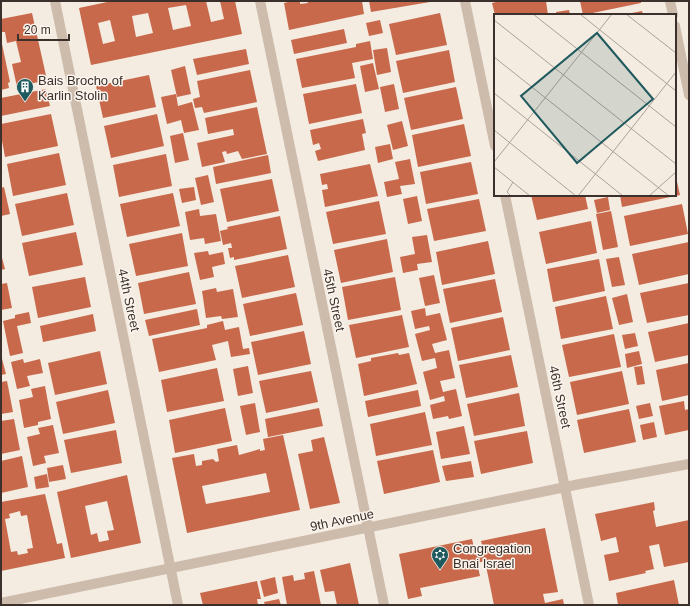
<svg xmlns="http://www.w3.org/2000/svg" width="690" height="606" font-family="Arial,sans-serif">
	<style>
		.building { fill: #c8694b; fill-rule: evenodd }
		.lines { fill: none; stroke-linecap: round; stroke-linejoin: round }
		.minor { stroke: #cdbbac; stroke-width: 10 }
		.labels { text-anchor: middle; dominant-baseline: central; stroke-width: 3; stroke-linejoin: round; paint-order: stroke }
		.poi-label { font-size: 13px; fill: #3b302b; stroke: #fbf5ee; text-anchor: start }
		.street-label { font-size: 13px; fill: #3b302b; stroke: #fbf5ee }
		.inset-road { fill: none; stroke: #aaa098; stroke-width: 1 }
		.view { fill: #1f5a5e; fill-opacity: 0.15; stroke: #1f5a5e; stroke-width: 2 }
		.inset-edge { fill: none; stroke: #3b302b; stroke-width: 2 }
	</style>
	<rect width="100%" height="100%" fill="#f4ebe1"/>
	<g class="building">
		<path d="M112,1H206L211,22L224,19L220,1H235L242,34L91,65L79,8ZM186,5L191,26L173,30L168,8ZM148,13L153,33L136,37L132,16ZM110,20L115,41L103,44L98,23Z"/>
		<path d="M292,1H300V4L308,3L307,1H362L364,14L289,30L284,3Z"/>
		<path d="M369,1H430V2L371,12Z"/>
		<path d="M500,1H546L548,15H495L492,3Z"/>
		<path d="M580,1H641V3L583,15Z"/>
		<path d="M569,10L570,15H556V12Z"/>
		<path d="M642,11L643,15H627V14Z"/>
		<path d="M32,13L47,80L17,87L12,64L21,62L16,41L7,43L5,32H1V19Z"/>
		<path d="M440,13L447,45L396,55L389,24Z"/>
		<path d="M380,20L383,33L369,36L366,23Z"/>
		<path d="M344,29L347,43L294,54L291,40Z"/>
		<path d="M370,41L373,59L352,63L355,78L302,88L296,59L356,47V44Z"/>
		<path d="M2,44L10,82L8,83L9,88L1,90Z"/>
		<path d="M387,48L391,72L377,75L373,50Z"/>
		<path d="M246,49L249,64L197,75L193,59Z"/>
		<path d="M449,50L455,82L403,93L396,61Z"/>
		<path d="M373,63L379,89L365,92L360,66Z"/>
		<path d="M185,66L191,94L177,97L171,70Z"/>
		<path d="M250,70L257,102L204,113L202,107L195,108L193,99L200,97L197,81Z"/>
		<path d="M149,75L156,107L103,118L96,86Z"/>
		<path d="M356,84L362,113L309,124L303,94Z"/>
		<path d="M394,84L399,109L385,112L380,87Z"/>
		<path d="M456,87L463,119L411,130L404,98Z"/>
		<path d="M46,89L50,106L1,116V98Z"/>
		<path d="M176,94L178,106L192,102L199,130L184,133L181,120L167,124L161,97Z"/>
		<path d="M257,107L267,154L242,159L238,151L227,154L226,151L222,152L225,162L202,167L197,143L234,135L233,129L208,134L205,118Z"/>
		<path d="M51,114L58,146L5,157L1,135V124Z"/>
		<path d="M157,114L164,146L111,158L104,126Z"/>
		<path d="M363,119L366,133L362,134L365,150L318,161L315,151L321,149L319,143L313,145L310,130Z"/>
		<path d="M402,121L408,146L393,150L387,125Z"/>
		<path d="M464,124L471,156L418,167L412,135Z"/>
		<path d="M183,133L189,160L175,163L170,136Z"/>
		<path d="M390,144L393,159L378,163L375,147Z"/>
		<path d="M59,153L66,185L13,196L7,164Z"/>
		<path d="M166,154L172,186L119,197L113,165Z"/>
		<path d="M268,155L271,173L216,184L213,167Z"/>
		<path d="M410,159L415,184L400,186L402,194L387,197L384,182L399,179L395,162Z"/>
		<path d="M471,162L478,194L426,204L420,172Z"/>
		<path d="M370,164L378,196L325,207L322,190L328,189L327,184L322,185L320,174Z"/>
		<path d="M675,173L680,195L622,207L620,195H675Z"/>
		<path d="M208,175L214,202L201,205L195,178Z"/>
		<path d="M272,179L279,211L227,222L220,189Z"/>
		<path d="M4,187L10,214L1,216V188Z"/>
		<path d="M194,187L196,200L182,203L179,189Z"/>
		<path d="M67,193L74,225L22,236L15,204Z"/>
		<path d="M173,193L180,226L127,237L120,204Z"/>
		<path d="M531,195H585L588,209L537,220Z"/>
		<path d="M417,196L422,221L408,224L403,199Z"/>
		<path d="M608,197L610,210L597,213L594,200Z"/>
		<path d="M479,199L486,231L434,241L427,209Z"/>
		<path d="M379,201L386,234L333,244L326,212Z"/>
		<path d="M682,204L688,234L630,246L624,216Z"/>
		<path d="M199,209L200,216L216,214L221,241L205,244L204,238L190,240L185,212Z"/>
		<path d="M611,211L618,247L603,250L596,214Z"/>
		<path d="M280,216L287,249L234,260V257L230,258L228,248H232L231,243L223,245L220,231L228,229L227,227Z"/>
		<path d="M591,221L597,253L546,264L539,232Z"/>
		<path d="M76,232L83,265L29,276L22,243Z"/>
		<path d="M182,233L188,266L136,276L129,244Z"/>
		<path d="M427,235L432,262L417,264L418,270L403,273L400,257L415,254L412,237Z"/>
		<path d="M387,239L393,272L341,283L334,250Z"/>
		<path d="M488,241L495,274L442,285L436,252Z"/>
		<path d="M689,242V274L639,285L632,254Z"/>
		<path d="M208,251L209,255L223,252L225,264L212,267L214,277L200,280L194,253Z"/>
		<path d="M1,254L5,269L1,270Z"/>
		<path d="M288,255L295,287L242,298L235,266Z"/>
		<path d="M619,257L625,285L612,287L606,259Z"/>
		<path d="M599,259L605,291L553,302L547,269Z"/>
		<path d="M189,272L196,304L144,314L138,283Z"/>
		<path d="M434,275L440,303L425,306L419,278Z"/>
		<path d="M85,277L91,307L38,318L32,287Z"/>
		<path d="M395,277L401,310L348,320L342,287Z"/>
		<path d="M495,279L502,312L450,323L443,289Z"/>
		<path d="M7,283L12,308L1,310V284Z"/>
		<path d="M689,283V315L647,323L640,293Z"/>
		<path d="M216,288L217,292L233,289L238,317L222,319L221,316L206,318L202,291Z"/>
		<path d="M296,293L303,325L250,336L243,304Z"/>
		<path d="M627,294L633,322L619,325L612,298Z"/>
		<path d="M606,296L613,329L561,339L555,307Z"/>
		<path d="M425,308L426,316L440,313L447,340L432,344L435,353L449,350L455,378L440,381L443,392L456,389L462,416L449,419L448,416L433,419L430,405L445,401L444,396L430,400L423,372L437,368L435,358L422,361L415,334L430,330L429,326L415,329L411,311Z"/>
		<path d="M197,309L200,325L149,336L145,320Z"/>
		<path d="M29,312L31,323L17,326L23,353L10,356L3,321L15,318V315Z"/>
		<path d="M93,314L96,331L43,342L40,326Z"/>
		<path d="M402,315L409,347L356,358L349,325Z"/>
		<path d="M503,317L510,350L458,361L451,328Z"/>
		<path d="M223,321L225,330L239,327L243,349L249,348L250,354L231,357L228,341L212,345L216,360L159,372L152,339L207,328V325Z"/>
		<path d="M689,323V355L655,362L648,332Z"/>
		<path d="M304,331L311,364L258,375L251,342Z"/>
		<path d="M635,333L638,346L625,349L622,335Z"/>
		<path d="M614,334L621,367L569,377L562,345Z"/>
		<path d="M100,351L107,384L55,395L48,363Z"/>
		<path d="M639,351L642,364L627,368L625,354Z"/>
		<path d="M398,353L399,355L409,353L417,384L364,396L358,364L371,361V358Z"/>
		<path d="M1,355L6,374L1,375Z"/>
		<path d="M511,355L518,387L466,398L459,365Z"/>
		<path d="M23,359L24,363L40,359L43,373L27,376L30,386L17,389L11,362Z"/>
		<path d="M689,363V395L662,401L656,370Z"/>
		<path d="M248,366L253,393L238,396L233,369Z"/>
		<path d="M642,366L645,384L637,385L634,367Z"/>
		<path d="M217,368L224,401L167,412L161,380Z"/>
		<path d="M311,371L318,402L266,413L259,381Z"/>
		<path d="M622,371L629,404L577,415L570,382Z"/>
		<path d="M7,381L13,412L1,414V382Z"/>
		<path d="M45,386L51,419L38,422V425L24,428L19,400L33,397L31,389Z"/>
		<path d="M108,390L115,423L63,434L56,402Z"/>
		<path d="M418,390L421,406L368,417L365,401Z"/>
		<path d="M519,393L525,426L474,436L467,404Z"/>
		<path d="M684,401L685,410L689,409V430L665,435L659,406Z"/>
		<path d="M255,403L260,432L246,435L240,406Z"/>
		<path d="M650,403L653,416L639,419L636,406Z"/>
		<path d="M225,408L232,441L175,453L169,420Z"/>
		<path d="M319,408L323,426L268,437L265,419Z"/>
		<path d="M629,409L636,442L584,453L577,420Z"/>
		<path d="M425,412L432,445L376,456L370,424Z"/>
		<path d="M14,419L20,450L1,454V421Z"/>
		<path d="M654,422L657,437L643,440L640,425Z"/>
		<path d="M53,425L59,453L44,456L46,463L33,466L27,437L40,434L38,428Z"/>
		<path d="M464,426L470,454L441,459L436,432Z"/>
		<path d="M116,430L122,463L71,473L64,440Z"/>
		<path d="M527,431L533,463L481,474L474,441Z"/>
		<path d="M283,435L300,510L187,533L172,458L194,454L196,466L202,465V461L213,459L216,462L219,461L217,449L237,445L239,455L260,449V451L265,450L263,439ZM266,473L270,492L206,504L202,486Z"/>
		<path d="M324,437L340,503L310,509L298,454L313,451L311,440Z"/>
		<path d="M433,450L440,482L384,494L377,461Z"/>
		<path d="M22,456L28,487L1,493V461Z"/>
		<path d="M471,461L474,477L446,481L442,466Z"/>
		<path d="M63,465L66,479L49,482L47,468Z"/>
		<path d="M47,474L49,487L36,489L34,477Z"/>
		<path d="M127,475L141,543L71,558L57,492ZM107,501L114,530L107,531L109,540L99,542L97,533L91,535L85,506Z"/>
		<path d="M45,494L57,544L62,543L65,558L1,571V502ZM20,511L21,516L27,515L33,548L27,549L28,553L18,555L17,551L11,552L5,519L10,518L9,514Z"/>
		<path d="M654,502L655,510L653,511L656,527L689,520V562L664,567L659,544L649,546L654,569L645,571L646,573L609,581L604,555L619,552L616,537L601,541L595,514Z"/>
		<path d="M545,528L558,592L543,594L545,603L563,599L564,605H494L485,561L477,563L480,576L420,588L422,596L408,599L399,554L472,539L475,552L483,550L481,541Z"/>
		<path d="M350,563L359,605H337L334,591L325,592L320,570Z"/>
		<path d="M314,571L321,605H287L282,577L293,575L294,581L299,580L305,579L304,573Z"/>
		<path d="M275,577L278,593L264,597L260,581Z"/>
		<path d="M674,580L679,605H618L616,593Z"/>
		<path d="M257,581L261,599H257L258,605H203L200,593Z"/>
		<path d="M279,599L281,605H265L264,602Z"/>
	</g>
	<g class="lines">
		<g class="minor">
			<path d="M55,1L178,605"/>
			<path d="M260,1L384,605"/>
			<path d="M465,1L495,146"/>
			<path d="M670,1L673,15"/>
			<path d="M675,26L689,95"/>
			<path d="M505,195L589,605"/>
			<path d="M1,603L580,484L689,464"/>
		</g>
	</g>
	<defs>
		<symbol id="building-pin" viewBox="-11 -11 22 30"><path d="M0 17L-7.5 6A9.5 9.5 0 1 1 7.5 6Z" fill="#1f5a5e" stroke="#fbf5ee"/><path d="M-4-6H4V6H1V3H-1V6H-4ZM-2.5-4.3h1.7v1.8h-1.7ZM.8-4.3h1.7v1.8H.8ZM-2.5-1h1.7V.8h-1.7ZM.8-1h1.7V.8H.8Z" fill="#fff"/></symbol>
		<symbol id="synagogue-pin" viewBox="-11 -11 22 30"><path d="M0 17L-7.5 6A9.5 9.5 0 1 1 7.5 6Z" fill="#1f5a5e" stroke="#fbf5ee"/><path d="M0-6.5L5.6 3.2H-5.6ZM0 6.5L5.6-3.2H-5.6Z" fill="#fff"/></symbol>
	</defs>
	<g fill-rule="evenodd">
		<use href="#building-pin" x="15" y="77" width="20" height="27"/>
		<use href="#synagogue-pin" x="430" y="545" width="20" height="27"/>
	</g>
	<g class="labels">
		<g class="poi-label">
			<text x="38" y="80">Bais Brocho of<tspan x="38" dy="15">Karlin Stolin</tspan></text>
			<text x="453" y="548">Congregation<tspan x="453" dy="15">Bnai Israel</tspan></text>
		</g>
		<g class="street-label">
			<text transform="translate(129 300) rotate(78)">44th Street</text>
			<text transform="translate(334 300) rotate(78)">45th Street</text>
			<text transform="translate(560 397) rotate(78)">46th Street</text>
			<text transform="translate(342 520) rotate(-12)">9th Avenue</text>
		</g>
	</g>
	<g transform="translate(494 14)">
		<rect width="182" height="182" fill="#f4ebe1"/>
		<path class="inset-road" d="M39,0L182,113M86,0L182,77M132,0L182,39M0,6L182,150M0,43L175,182M0,79L129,182M0,116L82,182M0,148L118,0M0,153L36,182M17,182L13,178L19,168M84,182L182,58M155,182L182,158"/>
		<path class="view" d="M103,19L159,85L83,149L27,82Z"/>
		<rect width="182" height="182" class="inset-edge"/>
	</g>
	<rect width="690" height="606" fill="none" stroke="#3b302b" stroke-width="4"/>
	<path d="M18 34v6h51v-6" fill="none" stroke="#3b302b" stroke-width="2"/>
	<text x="24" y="34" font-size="12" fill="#3b302b" stroke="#fbf5ee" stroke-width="3" paint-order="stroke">20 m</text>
</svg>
